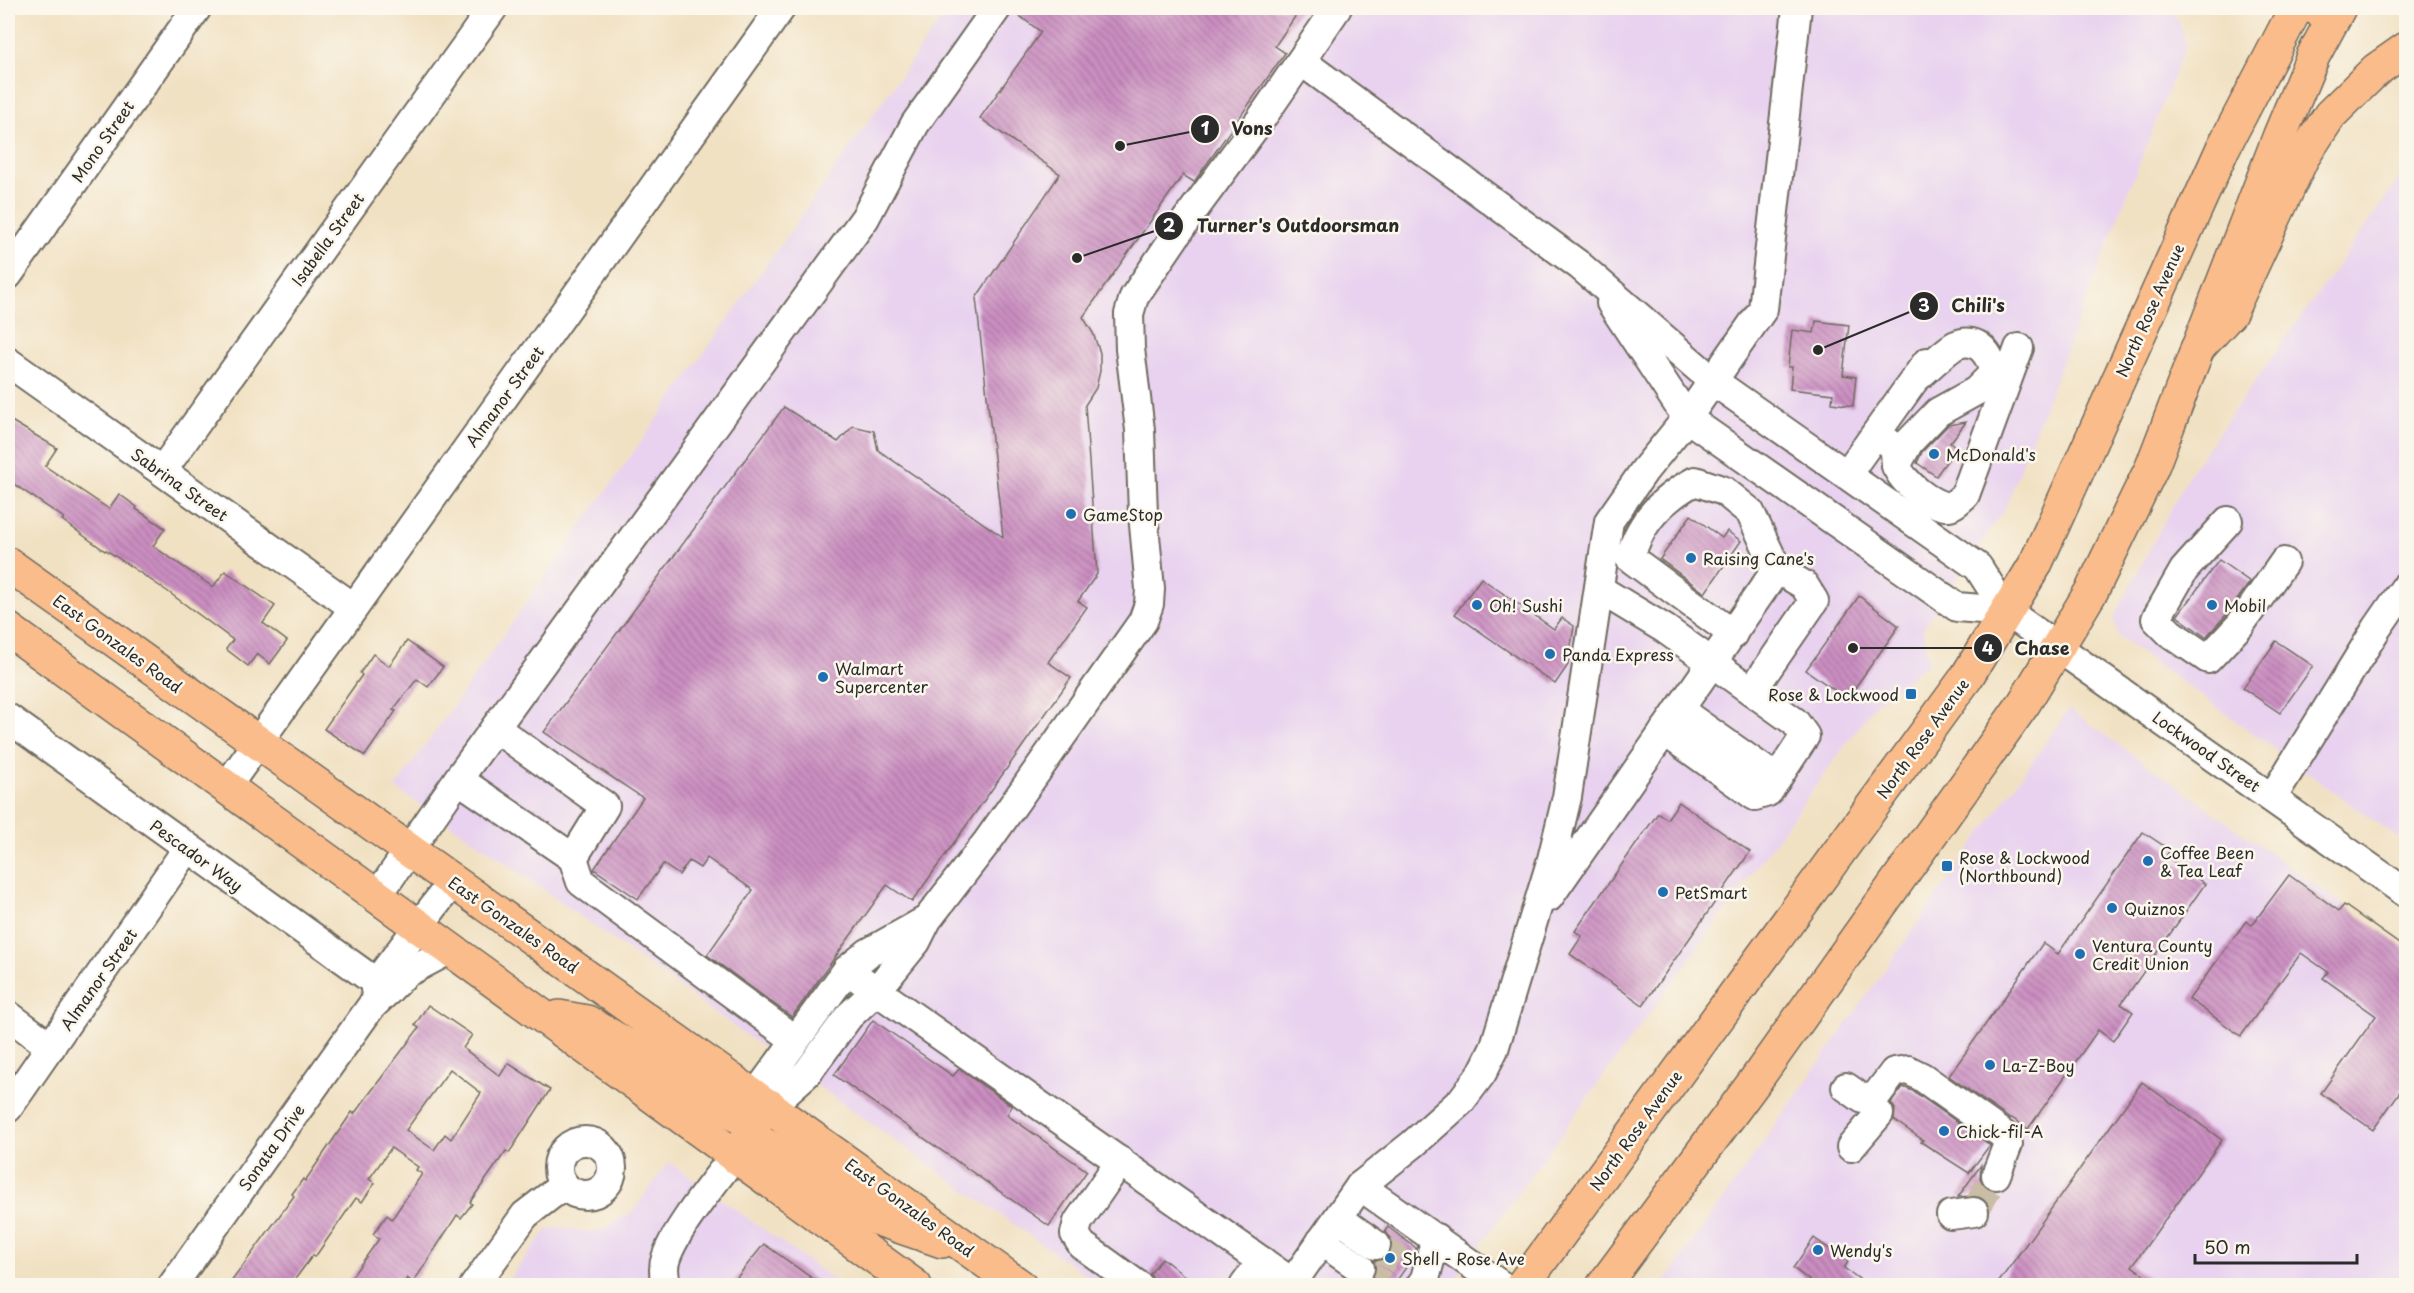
<svg xmlns="http://www.w3.org/2000/svg" width="2414" height="1293" font-family="'Playpen Sans',sans-serif">
	<style>
		.built { fill: #e8d2ef }
		.building { fill: url(#building-back-hatch); fill-rule: evenodd }
		.lines { fill: none; stroke-linecap: round; stroke-linejoin: round }
		.minor-tunnel { stroke: #c9bda5; stroke-width: 28; stroke-dasharray: 28 14; stroke-linecap: butt }
		.minor-casing { stroke: #706b60; stroke-width: 32 }
		.major-casing { stroke: #706b60; stroke-width: 36 }
		.highway-casing { stroke: #706b60; stroke-width: 36 }
		.minor { stroke: #fff; stroke-width: 28 }
		.major { stroke: #fabc8b; stroke-width: 33 }
		.highway { stroke: #fabc8b; stroke-width: 33 }
		.poi-dot { fill: #1f6fb2; stroke: #fbf7ec; stroke-width: 2 }
		.labels { text-anchor: middle; dominant-baseline: central; stroke-width: 5; stroke-linejoin: round; paint-order: stroke }
		.street-label { font-size: 16px; fill: #2b2b2b; stroke: #fbf7ec }
		.poi-label { font-size: 16px; fill: #2b2b2b; stroke: #fbf7ec; text-anchor: start }
		.leader { fill: none; stroke: #2b2b2b; stroke-width: 2 }
		.callout-dot { fill: #2b2b2b; stroke: #fbf7ec; stroke-width: 2 }
		.mark-label { font-size: 18px; text-anchor: middle; font-weight: bold; fill: #fff }
		.callout-label { font-size: 18px; text-anchor: middle; font-weight: bold; fill: #2b2b2b; stroke: #fbf7ec; stroke-width: 5; stroke-linejoin: round; paint-order: stroke }
	</style>
	<defs>
		<pattern id="building-back-hatch" width="6" height="6" patternUnits="userSpaceOnUse" patternTransform="scale(1.5)"><rect width="6" height="6" fill="#cb8ec1"/><path d="M-1 5l2 2M0 0l6 6M5-1l2 2" fill="none" stroke="#a5749d"/></pattern>
	</defs>
	<rect width="100%" height="100%" fill="#fbf7ec"/>
	<filter id="ink" filterUnits="userSpaceOnUse"><feTurbulence type="fractalNoise" baseFrequency=".0167" numOctaves="2"/><feDisplacementMap in="SourceGraphic" scale="12" xChannelSelector="R" yChannelSelector="G"/><feConvolveMatrix kernelMatrix="1 2 1 2 8 2 1 2 1" color-interpolation-filters="sRGB"/></filter>
	<filter id="wash" filterUnits="userSpaceOnUse"><feTurbulence type="fractalNoise" baseFrequency=".008" numOctaves="4" result="noise"/><feDisplacementMap in="SourceGraphic" scale="24" xChannelSelector="R" yChannelSelector="G"/><feGaussianBlur stdDeviation="1.35" result="paint"/><feColorMatrix in="noise" values="0 0 0 0 0 0 0 0 0 0 0 0 0 0 0 0 0 1.4 0 .05"/><feComposite in="paint" operator="in"/></filter>
	<g filter="url(#wash)">
		<rect width="100%" height="100%" fill="#f1e1c3"/>
		<g class="built">
			<path d="M949,8H2167L2179,22L2186,44L2005,508L1923,628L1928,663L1877,702L1451,1285H1100L761,1046L481,845L395,788Z"/>
			<path d="M2406,170V844L2118,636L2114,618L2189,474Z"/>
			<path d="M2069,709L2406,950V1285L1662,1286Z"/>
			<path d="M669,1162L841,1285L504,1286L546,1231L558,1227L589,1232L602,1230L633,1211Z"/>
		</g>
		<g id="blocks">
			<g class="building">
				<path d="M1013,8H1301L1275,46L1285,53L1194,182L1183,175L1083,317L1093,333L1100,353V371L1096,388L1085,405L1097,574L1078,601L1087,607L1048,662L1071,678L912,902L887,885L792,1017L707,955L753,890L707,858L700,868L689,861L679,875L663,864L638,899L594,869L643,798L544,732L784,407L838,442L853,426L874,431L878,450L1003,537L976,298L1060,174L980,118L1041,32L1013,11Z"/>
				<path d="M1816,321L1849,325L1843,375L1856,377L1853,406L1832,403L1833,394L1790,389L1792,367H1788L1792,330L1814,333Z"/>
				<path d="M8,419L57,448L45,466L109,509L119,494L137,507L136,509L165,528L153,546L213,587L225,571L275,606L263,623L287,641L270,664L257,654L248,666L226,649L233,640L167,591L106,550L105,551L62,520L64,518L8,480Z"/>
				<path d="M1966,422L1950,443L1956,448L1936,476L1917,463L1922,452L1948,425Z"/>
				<path d="M1691,515L1722,538L1727,531L1741,541L1705,593L1660,559Z"/>
				<path d="M2219,560L2250,582L2226,615L2206,637L2177,616Z"/>
				<path d="M1481,578L1554,629L1562,618L1574,626L1568,665L1555,684L1455,614Z"/>
				<path d="M1859,596L1899,626L1847,699L1806,670Z"/>
				<path d="M407,641L443,667L428,687L417,679L393,710L396,711L365,756L324,729L362,675L360,673L373,654L389,666Z"/>
				<path d="M2276,641L2313,666L2280,713L2243,688Z"/>
				<path d="M1679,802L1750,852L1643,1005L1570,954L1582,936L1575,931L1658,813L1667,819Z"/>
				<path d="M2143,832L2170,850L2166,856L2205,884L2121,1004L2133,1012L2113,1041L2098,1030L2028,1129L2012,1118L2010,1119L1949,1076L2043,943L2058,954Z"/>
				<path d="M2289,875L2339,911L2344,905L2406,949V1083L2373,1130L2321,1093L2376,1016L2323,978L2328,972L2301,953L2241,1036L2189,999L2246,921L2252,925Z"/>
				<path d="M428,1005L472,1035L463,1048L500,1076L508,1063L550,1090L509,1153L506,1151L470,1202L472,1204L461,1218L457,1215L413,1283L407,1278L402,1286H345L379,1239L373,1234L387,1215L392,1219L422,1174L416,1170L418,1167L391,1148L369,1179L375,1183L362,1202L356,1198L315,1257L313,1255L290,1286H228L294,1196L292,1194L303,1179L305,1181L352,1112L354,1114L419,1028L415,1025ZM450,1069L481,1093L451,1139L445,1134L434,1150L406,1130Z"/>
				<path d="M873,1020L953,1076L959,1069L1012,1106L1007,1115L1087,1171L1049,1226L834,1075Z"/>
				<path d="M2142,1082L2222,1140L2132,1266L2160,1286H1996Z"/>
				<path d="M1903,1087L1913,1091L1990,1145L1969,1173L1921,1142L1923,1140L1894,1120L1895,1109L1891,1103Z"/>
				<path d="M1981,1165L1980,1178L1984,1186L1993,1191L1985,1201L1972,1196L1958,1197Z"/>
				<path d="M1388,1227L1416,1248L1414,1256L1393,1286H1348L1351,1282L1359,1284L1368,1283L1374,1277L1376,1270L1375,1261L1383,1260L1390,1254L1392,1246L1391,1238L1385,1231Z"/>
				<path d="M1814,1238L1848,1262L1844,1268L1869,1286H1817L1793,1268Z"/>
				<path d="M764,1244L823,1286H730Z"/>
				<path d="M1162,1258L1197,1286L1155,1285L1150,1274Z"/>
			</g>
		</g>
	</g>
	<g filter="url(#ink)">
		<use href="#blocks" fill-opacity="0" stroke="#706b60" stroke-width="1.5"/>
		<g class="lines">
			<g class="minor-tunnel">
				<path d="M1974,1212L1996,1175"/>
				<path d="M1376,1245L1407,1266"/>
				<path d="M1360,1268L1384,1286"/>
			</g>
			<defs>
				<g id="minor">
					<path d="M1301,61L1579,265L1713,381L1978,567L2006,611L2406,893"/>
					<path d="M8,275L197,8"/>
					<path d="M1611,303L1687,418L1957,607L2006,611"/>
					<path d="M8,362L353,607"/>
					<path d="M1876,434L1895,447C1895,453 1895,461 1897,467C1902,481 1933,508 1949,506C1955,505 1960,499 1965,495L2019,348"/>
					<path d="M1896,466L1909,442L1938,412L1976,391L1993,374C1992,356 1978,335 1956,345C1946,350 1926,370 1916,378"/>
					<path d="M162,471L493,8"/>
					<path d="M1847,474L1927,362"/>
					<path d="M2228,521L2184,570L2156,619L2170,633L2208,659L2240,625L2284,562"/>
					<path d="M1599,589L1665,629L1795,722L1805,736L1768,792L1755,796L1664,731"/>
					<path d="M1733,634L1630,558C1639,523 1663,498 1695,481L1724,491L1750,512L1777,569L1804,585L1814,601L1752,691"/>
					<path d="M1679,710L1777,779"/>
					<path d="M8,718L388,991"/>
					<path d="M495,728L605,806L573,858"/>
					<path d="M458,779L573,858L581,882L795,1040"/>
					<path d="M227,786L781,8"/>
					<path d="M2272,798L2377,628L2406,586"/>
					<path d="M378,895L458,779L865,218L915,124L997,8"/>
					<path d="M1549,897L1777,569"/>
					<path d="M847,970L1297,1286"/>
					<path d="M375,989L376,983L453,881"/>
					<path d="M8,1015L51,1047"/>
					<path d="M1846,1087L1863,1099L1876,1096L1894,1072L1908,1070L1922,1077L2005,1136L2008,1144L1996,1175"/>
					<path d="M755,1096L847,970L868,953L923,922"/>
					<path d="M770,1106L807,1073L849,1016L877,990L916,942L927,920L987,842L1143,621L1149,604L1150,589L1143,514L1140,430L1130,349L1129,314L1134,297L1187,219L1261,119L1337,8"/>
					<path d="M8,1108L187,849"/>
					<circle cx="585" cy="1168" r="27"/>
					<path d="M1851,1147L1879,1114"/>
					<path d="M1120,1161L1078,1222L1075,1234L1082,1245L1139,1286"/>
					<path d="M1360,1186L1502,1286"/>
					<path d="M1951,1215L1974,1212"/>
					<path d="M1338,1218L1376,1245"/>
					<path d="M1321,1241L1360,1268"/>
					<path d="M172,1286L370,1008L406,973L451,949"/>
					<path d="M474,1286L525,1215L564,1185"/>
					<path d="M667,1286C664,1277 663,1266 666,1258C676,1228 714,1183 734,1156"/>
					<path d="M1244,1286L1262,1261"/>
					<path d="M1290,1286L1360,1186L1413,1144L1461,1101L1482,1073L1494,1049L1552,859L1567,797L1609,521L1644,471L1687,418L1763,309L1797,8"/>
					<path d="M1420,1286L1425,1279L1436,1238"/>
				</g>
				<g id="major">
					<path d="M8,564L1020,1286"/>
					<path d="M8,629L915,1286"/>
					<path d="M559,1017L587,1022L638,1052L710,1103L738,1116L751,1120L760,1117L770,1106"/>
					<path d="M734,1156L745,1142H759L773,1149L878,1219L942,1241"/>
					<path d="M1522,1286L1966,678L2035,565L2223,148L2296,8"/>
					<path d="M1603,1286L1755,1081L2024,703L2092,590L2152,467L2280,135L2313,56L2339,8"/>
				</g>
				<g id="highway">
					<path d="M2315,8L2333,16"/>
					<path d="M2197,349L2230,313L2302,158L2330,115L2376,70L2406,49"/>
				</g>
			</defs>
			<use href="#minor" class="minor-casing"/>
			<use href="#major" class="major-casing"/>
			<use href="#highway" class="highway-casing"/>
			<use href="#minor" class="minor"/>
			<use href="#major" class="major"/>
			<use href="#highway" class="highway"/>
		</g>
	</g>
	<g class="poi-dot">
		<circle cx="1934" cy="454" r="6"/>
		<circle cx="1071" cy="514" r="6"/>
		<circle cx="1691" cy="558" r="6"/>
		<circle cx="1477" cy="605" r="6"/>
		<circle cx="2212" cy="605" r="6"/>
		<circle cx="1550" cy="654" r="6"/>
		<circle cx="823" cy="677" r="6"/>
		<rect x="1905" y="688" width="12" height="12" rx="3"/>
		<circle cx="2148" cy="861" r="6"/>
		<rect x="1941" y="860" width="12" height="12" rx="3"/>
		<circle cx="1663" cy="892" r="6"/>
		<circle cx="2112" cy="908" r="6"/>
		<circle cx="2080" cy="954" r="6"/>
		<circle cx="1990" cy="1065" r="6"/>
		<circle cx="1944" cy="1131" r="6"/>
		<circle cx="1818" cy="1250" r="6"/>
		<circle cx="1390" cy="1258" r="6"/>
	</g>
	<g class="labels">
		<g class="street-label">
			<text transform="translate(102 141) rotate(-55)">Mono Street</text>
			<text transform="translate(327 239) rotate(-54)">Isabella Street</text>
			<text transform="translate(2149 310) rotate(-66)">North Rose Avenue</text>
			<text transform="translate(504 396) rotate(-54)">Almanor Street</text>
			<text transform="translate(180 484) rotate(35)">Sabrina Street</text>
			<text transform="translate(118 643) rotate(36)">East Gonzales Road</text>
			<text transform="translate(1922 738) rotate(-54)">North Rose Avenue</text>
			<text transform="translate(2207 751) rotate(35)">Lockwood Street</text>
			<text transform="translate(197 855) rotate(36)">Pescador Way</text>
			<text transform="translate(514 924) rotate(35)">East Gonzales Road</text>
			<text transform="translate(98 979) rotate(-55)">Almanor Street</text>
			<text transform="translate(1635 1130) rotate(-54)">North Rose Avenue</text>
			<text transform="translate(271 1147) rotate(-55)">Sonata Drive</text>
			<text transform="translate(910 1207) rotate(36)">East Gonzales Road</text>
		</g>
		<g class="poi-label">
			<text x="1946" y="454">McDonald's</text>
			<text x="1083" y="514">GameStop</text>
			<text x="1703" y="558">Raising Cane's</text>
			<text x="1489" y="605">Oh! Sushi</text>
			<text x="2224" y="605">Mobil</text>
			<text x="1562" y="654">Panda Express</text>
			<text x="835" y="668">Walmart<tspan x="835" dy="18">Supercenter</tspan></text>
			<text x="1899" y="694" text-anchor="end">Rose &amp; Lockwood</text>
			<text x="2160" y="852">Coffee Been<tspan x="2160" dy="18">&amp; Tea Leaf</tspan></text>
			<text x="1959" y="857">Rose &amp; Lockwood<tspan x="1959" dy="18">(Northbound)</tspan></text>
			<text x="1675" y="892">PetSmart</text>
			<text x="2124" y="908">Quiznos</text>
			<text x="2092" y="945">Ventura County<tspan x="2092" dy="18">Credit Union</tspan></text>
			<text x="2002" y="1065">La-Z-Boy</text>
			<text x="1956" y="1131">Chick-fil-A</text>
			<text x="1830" y="1250">Wendy's</text>
			<text x="1402" y="1258">Shell - Rose Ave</text>
		</g>
	</g>
	<path class="leader" d="M1120 146L1205 129M1077 258L1169 226M1818 350L1924 306M1853 648L1988 648"/>
	<g class="callout-dot">
		<circle cx="1120" cy="146" r="6"/>
		<circle cx="1077" cy="258" r="6"/>
		<circle cx="1818" cy="350" r="6"/>
		<circle cx="1853" cy="648" r="6"/>
		<circle cx="1205" cy="129" r="15"/>
		<circle cx="1169" cy="226" r="15"/>
		<circle cx="1924" cy="306" r="15"/>
		<circle cx="1988" cy="648" r="15"/>
	</g>
	<g class="mark-label">
		<text x="1205" y="135">1</text>
		<text x="1169" y="232">2</text>
		<text x="1924" y="312">3</text>
		<text x="1988" y="655">4</text>
	</g>
	<g class="callout-label">
		<text x="1252" y="135">Vons</text>
		<text x="1298" y="232">Turner's Outdoorsman</text>
		<text x="1978" y="312">Chili's</text>
		<text x="2042" y="655">Chase</text>
	</g>
	<rect width="2414" height="1293" fill="none" stroke="#fbf7ec" stroke-width="30"/>
	<path d="M2195 1254v9h162v-9" fill="none" stroke="#2b2b2b" stroke-width="3"/>
	<text x="2204" y="1254" font-size="18" fill="#2b2b2b" stroke="#fbf7ec" stroke-width="4.5" paint-order="stroke">50 m</text>
</svg>
